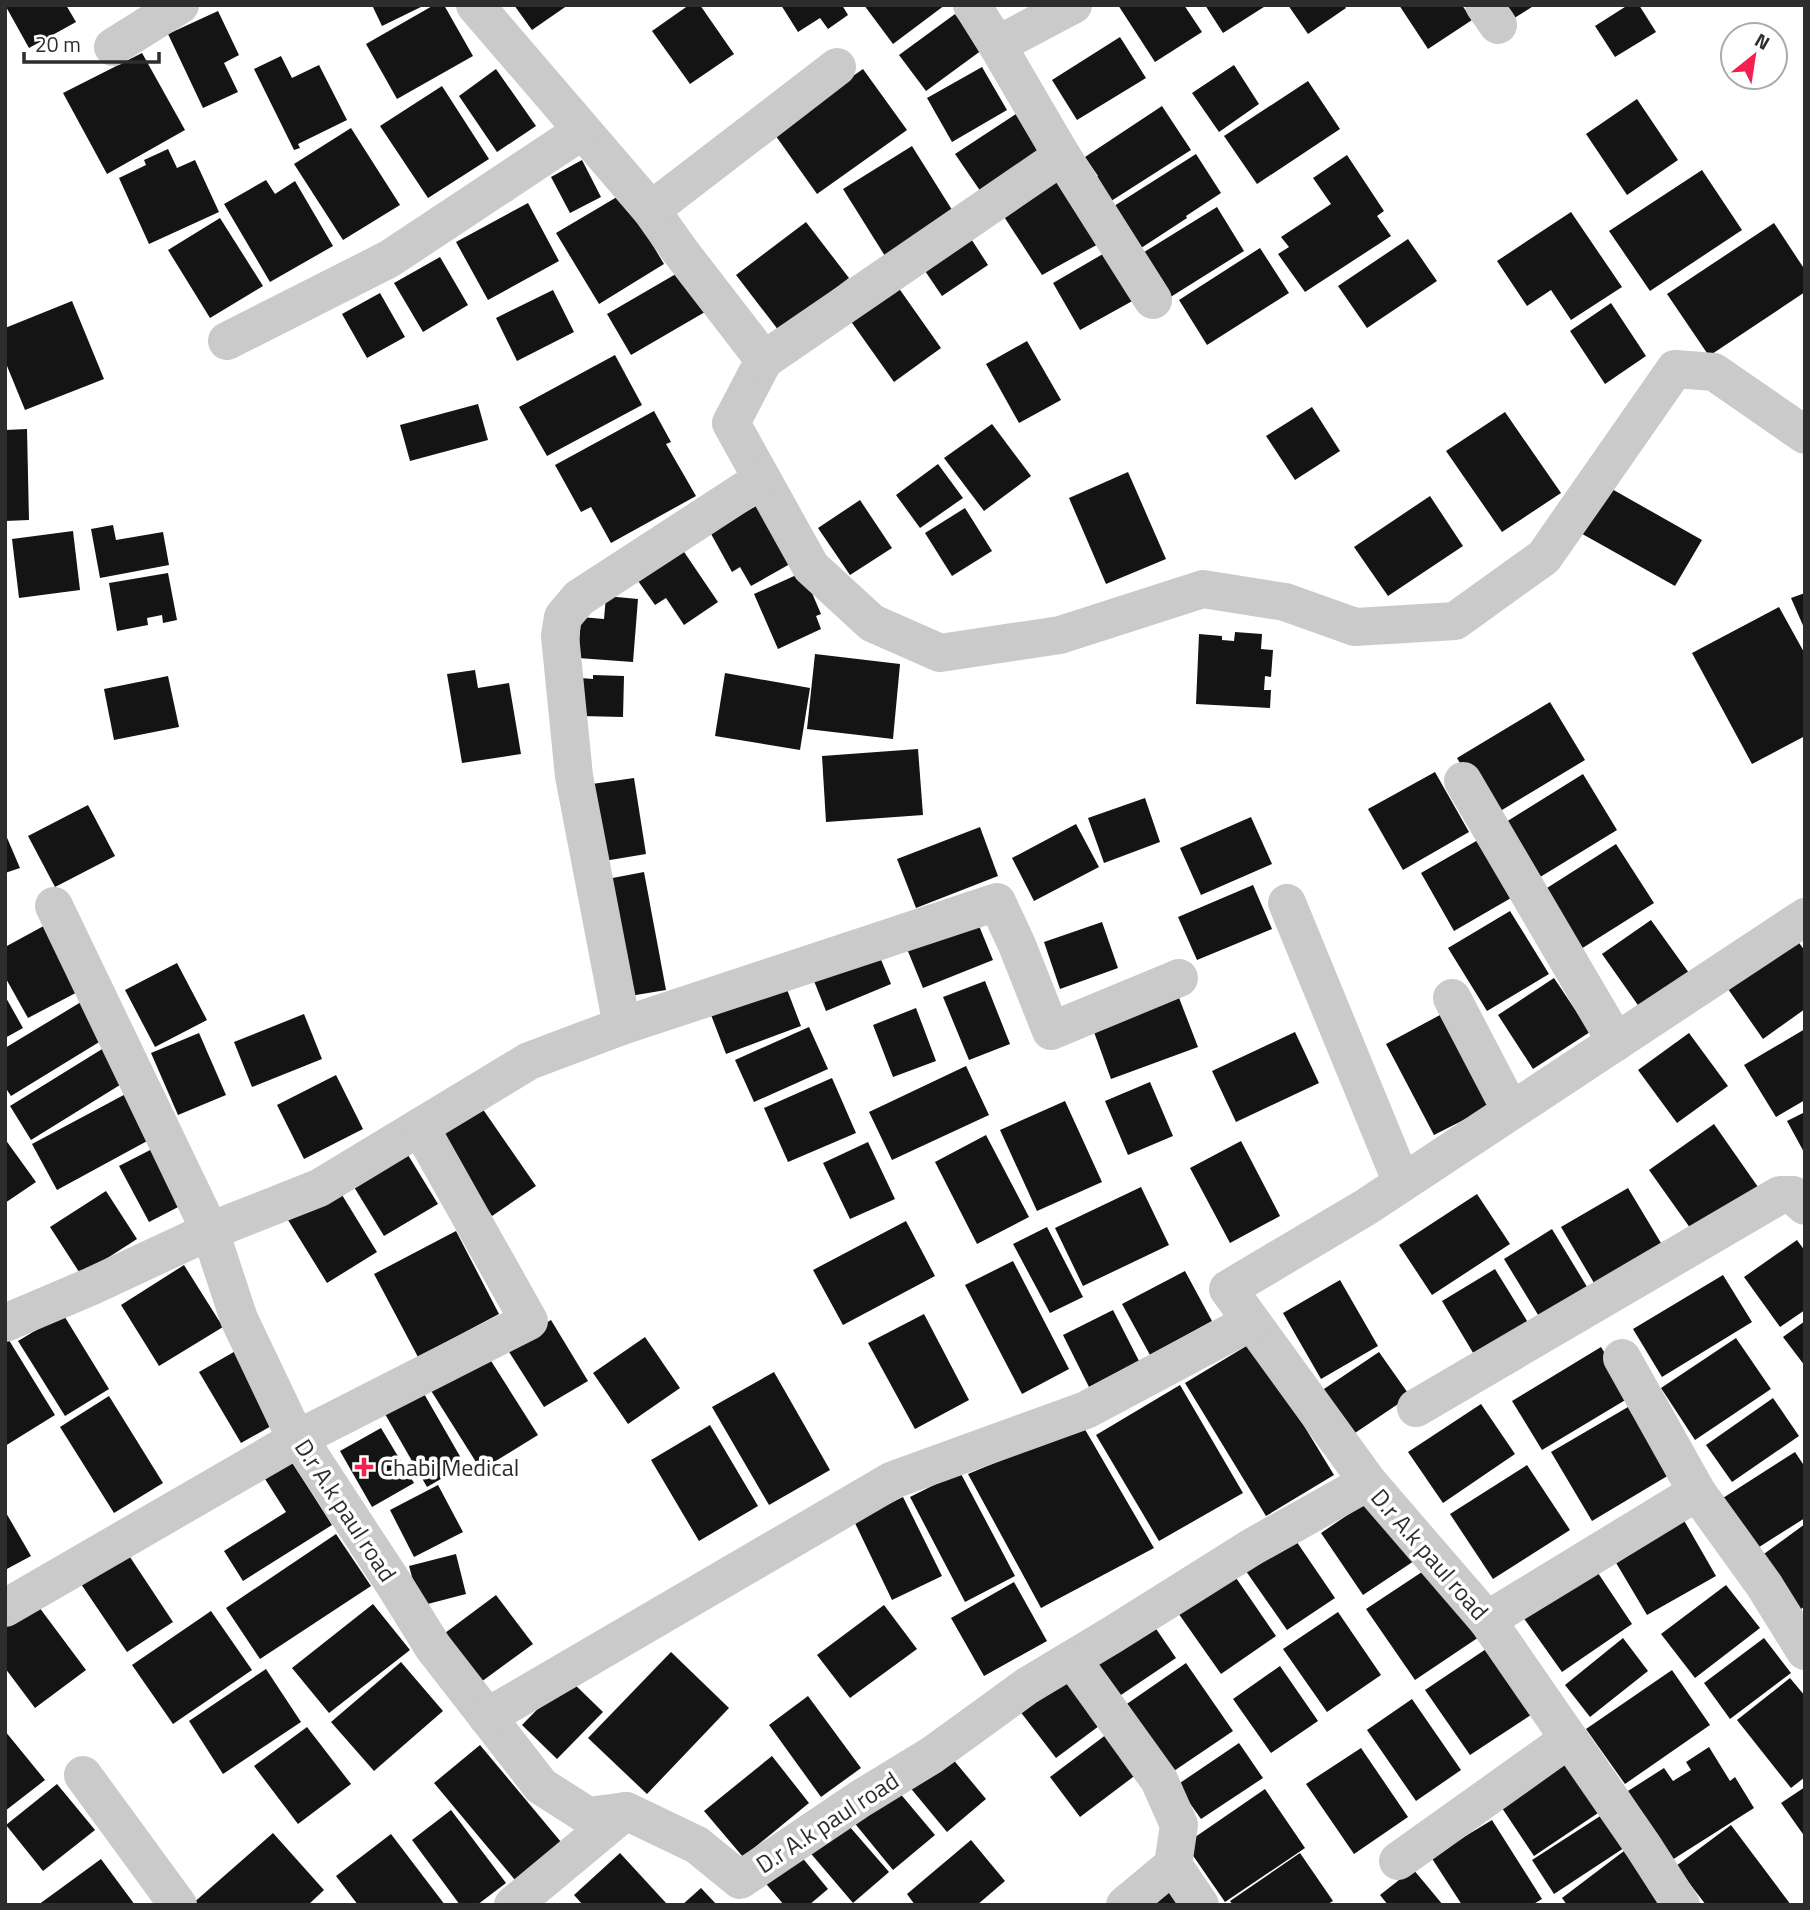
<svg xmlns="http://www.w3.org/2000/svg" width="1810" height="1910" font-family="'Titillium Web',sans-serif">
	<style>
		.building { fill: #141414 }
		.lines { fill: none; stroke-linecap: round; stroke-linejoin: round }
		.minor { stroke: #cacaca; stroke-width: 38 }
		.poi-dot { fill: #f51e4f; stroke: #fff; stroke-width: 2.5 }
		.labels { text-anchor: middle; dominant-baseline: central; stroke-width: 7; stroke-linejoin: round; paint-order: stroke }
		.poi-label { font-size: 24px; fill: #2d2d2d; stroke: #fff; text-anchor: start }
		.street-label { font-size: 24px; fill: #2d2d2d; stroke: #fff }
	</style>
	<rect width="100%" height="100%" fill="#fff"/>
	<g class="building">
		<path d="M5,5H66L76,22L29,48Z"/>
		<path d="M372,5H425L382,26Z"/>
		<path d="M434,5H444L473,56L397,99L366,44Z"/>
		<path d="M514,5H568L532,30Z"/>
		<path d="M689,5H700L734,54L690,84L652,31Z"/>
		<path d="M781,5H842L848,15L828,29L820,18L798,32Z"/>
		<path d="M864,5H945L893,44Z"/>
		<path d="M1118,5H1184L1202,32L1155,62Z"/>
		<path d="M1205,5H1267L1223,33Z"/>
		<path d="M1288,5H1344L1346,8L1308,34Z"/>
		<path d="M1399,5H1462L1472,20L1428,49Z"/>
		<path d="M1497,5H1535L1508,22Z"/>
		<path d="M1628,5H1639L1656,32L1615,57L1595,26Z"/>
		<path d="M218,11L239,55L224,63L238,92L203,108L168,34Z"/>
		<path d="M955,14L982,50L926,91L899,55Z"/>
		<path d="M1120,37L1146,78L1077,120L1052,80Z"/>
		<path d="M142,53L185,130L107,174L63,93Z"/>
		<path d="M281,56L292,78L319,65L347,120L298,144L300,148L294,150L254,69Z"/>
		<path d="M1234,65L1259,104L1219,132L1192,93Z"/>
		<path d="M982,67L1007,110L952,142L927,98Z"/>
		<path d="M496,69L536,126L497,152L459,96Z"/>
		<path d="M863,69L907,130L817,194L773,132Z"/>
		<path d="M1308,81L1340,129L1257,184L1224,136Z"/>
		<path d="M442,86L489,159L428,198L380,126Z"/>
		<path d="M1637,99L1678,160L1627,195L1586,134Z"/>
		<path d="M1162,106L1191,150L1108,203L1093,180L1098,176L1085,157Z"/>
		<path d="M1016,114L1042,151L981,192L955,154Z"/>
		<path d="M351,128L400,205L343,240L294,164Z"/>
		<path d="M912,146L954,213L885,256L843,189Z"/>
		<path d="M168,149L177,168L195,160L219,212L149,244L119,178L146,165L144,160Z"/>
		<path d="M1196,154L1221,193L1186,216L1187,218L1138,250L1111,208Z"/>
		<path d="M1347,155L1384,211L1377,216L1391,236L1305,292L1278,254L1289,247L1281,237L1331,204L1313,178Z"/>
		<path d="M582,160L601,197L570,213L551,177Z"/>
		<path d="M1060,170L1102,242L1042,275L999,209Z"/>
		<path d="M1702,170L1742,230L1650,291L1609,231Z"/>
		<path d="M266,180L275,194L295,181L333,246L270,282L224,204Z"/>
		<path d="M622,194L664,264L599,304L556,233Z"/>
		<path d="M528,203L559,261L488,300L456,242Z"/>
		<path d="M1217,207L1244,251L1169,298L1141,254Z"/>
		<path d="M1571,212L1622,287L1571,320L1551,290L1527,306L1497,261Z"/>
		<path d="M220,218L263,286L210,318L168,250Z"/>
		<path d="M806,222L849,278L779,331L736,275Z"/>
		<path d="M1774,223L1805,270V292L1709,356L1667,294Z"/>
		<path d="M968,234L988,265L942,296L921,265Z"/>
		<path d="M1408,239L1437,281L1367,328L1338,286Z"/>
		<path d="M1260,248L1289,293L1207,345L1179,300Z"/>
		<path d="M1108,251L1136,299L1080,330L1053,283Z"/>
		<path d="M440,257L468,305L423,332L394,283Z"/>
		<path d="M681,271L705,312L631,355L607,314Z"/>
		<path d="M898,287L941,348L894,382L850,320Z"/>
		<path d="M553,290L574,332L517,361L496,318Z"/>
		<path d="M380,293L405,337L367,358L342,314Z"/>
		<path d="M72,301L104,379L25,410L5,361V328Z"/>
		<path d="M1611,303L1646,356L1605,384L1570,331Z"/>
		<path d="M1027,341L1061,400L1019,423L986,364Z"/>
		<path d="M615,355L642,405L547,456L519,407Z"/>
		<path d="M478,404L488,440L410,461L400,425Z"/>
		<path d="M1312,407L1340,451L1295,480L1266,436Z"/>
		<path d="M654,411L671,442L666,444L696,496L611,543L591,507L581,512L555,465Z"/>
		<path d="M1505,412L1561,493L1502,532L1446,451Z"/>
		<path d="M992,424L1031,476L984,511L944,458Z"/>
		<path d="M27,429L29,520L5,521V430Z"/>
		<path d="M938,464L963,498L920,528L896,495Z"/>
		<path d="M1128,472L1166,559L1106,584L1069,498Z"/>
		<path d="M1603,484L1702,540L1675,586L1577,531Z"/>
		<path d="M1430,496L1463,546L1388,596L1354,547Z"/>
		<path d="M860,500L892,548L850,575L818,528Z"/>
		<path d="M758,505L797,560L751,586L740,567L732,572L710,532Z"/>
		<path d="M965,508L992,551L952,576L925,533Z"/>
		<path d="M113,525L116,540L163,532L169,565L100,578L91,529Z"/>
		<path d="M73,531L80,590L19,598L12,539Z"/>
		<path d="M676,540L718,602L684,625L666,598L655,605L631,571Z"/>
		<path d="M803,572L821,614L816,616L821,629L778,649L754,594Z"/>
		<path d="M168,573L177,620L163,623L162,615L147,618L148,625L117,631L109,583Z"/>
		<path d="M1805,593V630L1791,598Z"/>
		<path d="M606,596L638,599L633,662L578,658L581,617L604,619Z"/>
		<path d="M1779,607L1805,654V736L1752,764L1692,653Z"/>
		<path d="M1235,632L1262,634L1261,649L1273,650L1271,677L1265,676L1264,690H1271L1270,708L1196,704L1199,634L1222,636V640L1234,641Z"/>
		<path d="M815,654L900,664L893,739L807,729Z"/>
		<path d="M475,670L478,688L509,683L521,754L462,763L447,674Z"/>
		<path d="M725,673L810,688L800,750L715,736Z"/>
		<path d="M593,675L624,676L623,717L580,716L581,678L593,679Z"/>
		<path d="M168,676L179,727L114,740L104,689Z"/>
		<path d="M1550,702L1585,760L1492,816L1457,758Z"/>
		<path d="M918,749L923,815L826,822L822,756Z"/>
		<path d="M1435,772L1469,832L1403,870L1368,809Z"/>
		<path d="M1583,774L1617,830L1532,882L1498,827Z"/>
		<path d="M634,778L646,854L598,862L585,785Z"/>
		<path d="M1145,798L1160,842L1104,863L1088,818Z"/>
		<path d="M88,805L115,856L55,887L28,836Z"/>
		<path d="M1251,817L1272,864L1201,895L1180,848Z"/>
		<path d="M1076,824L1099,867L1034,901L1012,858Z"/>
		<path d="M980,827L998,876L916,908L897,859Z"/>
		<path d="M5,833L20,868L5,873Z"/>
		<path d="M1478,840L1511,898L1454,931L1421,873Z"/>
		<path d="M1616,844L1654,903L1573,954L1536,895Z"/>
		<path d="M644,872L666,990L624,997L602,880Z"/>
		<path d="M1253,885L1272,929L1197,960L1178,917Z"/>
		<path d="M1510,911L1549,974L1487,1011L1448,948Z"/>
		<path d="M975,916L993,960L923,988L905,944Z"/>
		<path d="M1651,920L1689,973L1640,1008L1602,954Z"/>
		<path d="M51,922L87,987L28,1018L5,977V947Z"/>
		<path d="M1102,922L1118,968L1060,989L1044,942Z"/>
		<path d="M1797,940L1805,951V1009L1763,1039L1728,989Z"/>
		<path d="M875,945L891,984L826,1011L810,971Z"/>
		<path d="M177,963L207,1020L155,1047L125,990Z"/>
		<path d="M1554,978L1590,1032L1533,1069L1498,1015Z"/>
		<path d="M783,979L801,1026L726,1054L708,1007Z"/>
		<path d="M985,981L1010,1044L969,1060L943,997Z"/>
		<path d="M1176,990L1198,1047L1111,1079L1090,1021Z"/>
		<path d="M5,996L23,1028L5,1038Z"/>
		<path d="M86,999L109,1036L11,1096L5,1087V1048Z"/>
		<path d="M916,1008L936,1061L893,1077L873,1025Z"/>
		<path d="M304,1014L322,1059L252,1087L234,1042Z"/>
		<path d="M1440,1015L1489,1107L1434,1135L1386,1044Z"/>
		<path d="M809,1027L828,1069L754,1102L735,1060Z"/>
		<path d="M1805,1029V1100L1776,1117L1744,1065Z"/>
		<path d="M1295,1032L1319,1083L1236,1122L1212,1071Z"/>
		<path d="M199,1033L226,1095L178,1115L151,1053Z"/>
		<path d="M1689,1033L1728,1086L1677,1123L1638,1070Z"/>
		<path d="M107,1046L128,1080L31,1140L10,1106Z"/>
		<path d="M966,1066L989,1115L892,1160L869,1112Z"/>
		<path d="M336,1075L363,1129L304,1159L277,1105Z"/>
		<path d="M832,1078L856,1133L788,1162L764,1108Z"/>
		<path d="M1150,1082L1173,1136L1128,1155L1105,1101Z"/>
		<path d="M135,1089L160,1134L57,1190L32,1144Z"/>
		<path d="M1065,1101L1102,1182L1037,1211L1000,1130Z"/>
		<path d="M480,1105L536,1186L492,1216L436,1135Z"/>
		<path d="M1805,1112V1154L1787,1121Z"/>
		<path d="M1714,1124L1758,1187L1693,1232L1649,1170Z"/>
		<path d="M986,1135L1029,1217L977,1244L935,1162Z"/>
		<path d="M5,1139L36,1182L5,1203Z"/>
		<path d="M1241,1141L1280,1216L1230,1243L1190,1168Z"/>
		<path d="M400,1142L438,1204L384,1236L346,1174Z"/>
		<path d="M868,1142L895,1199L850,1219L823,1163Z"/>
		<path d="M156,1147L186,1203L149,1222L119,1166Z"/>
		<path d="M1141,1187L1169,1245L1083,1286L1055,1228Z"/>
		<path d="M1628,1188L1664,1248L1597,1288L1561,1227Z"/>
		<path d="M339,1190L377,1252L327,1283L288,1220Z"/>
		<path d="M106,1191L137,1239L81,1275L50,1227Z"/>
		<path d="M1477,1194L1510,1244L1432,1295L1399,1245Z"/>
		<path d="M906,1221L935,1276L843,1325L813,1270Z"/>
		<path d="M1047,1227L1083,1297L1050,1313L1013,1244Z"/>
		<path d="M1552,1229L1592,1295L1543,1323L1504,1259Z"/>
		<path d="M456,1231L499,1314L418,1357L374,1274Z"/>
		<path d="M1797,1240L1805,1251V1310L1780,1327L1744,1277Z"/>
		<path d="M1013,1261L1069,1369L1022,1394L965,1285Z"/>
		<path d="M184,1265L223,1327L159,1366L121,1305Z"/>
		<path d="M1495,1269L1532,1329L1478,1361L1442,1301Z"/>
		<path d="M1185,1271L1212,1321L1150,1355L1122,1304Z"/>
		<path d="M1723,1275L1752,1322L1662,1377L1633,1329Z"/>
		<path d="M1340,1280L1378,1346L1321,1379L1283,1313Z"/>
		<path d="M1113,1310L1139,1361L1089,1387L1063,1335Z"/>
		<path d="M63,1314L109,1389L65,1416L18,1341Z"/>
		<path d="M924,1314L969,1400L915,1429L868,1343Z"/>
		<path d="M551,1320L588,1381L544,1407L506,1347Z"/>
		<path d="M1805,1321V1366L1783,1337Z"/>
		<path d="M7,1337L55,1415L5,1446V1339Z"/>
		<path d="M645,1337L680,1388L628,1424L593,1373Z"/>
		<path d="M1736,1338L1771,1389L1695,1440L1661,1388Z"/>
		<path d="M1253,1342L1334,1475L1266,1516L1185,1383Z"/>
		<path d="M1601,1347L1632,1396L1542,1450L1512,1401Z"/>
		<path d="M239,1349L280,1421L241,1443L199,1372Z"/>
		<path d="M1379,1352L1410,1396L1352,1435L1321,1391Z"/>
		<path d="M486,1353L538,1435L481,1470L430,1389Z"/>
		<path d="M774,1372L830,1470L769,1505L712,1407Z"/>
		<path d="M1180,1385L1243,1493L1159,1541L1096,1435Z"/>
		<path d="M423,1392L465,1465L427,1487L385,1414Z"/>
		<path d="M109,1396L163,1483L114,1513L60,1427Z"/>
		<path d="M1773,1398L1799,1436L1732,1482L1706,1445Z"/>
		<path d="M1481,1404L1515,1454L1443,1503L1408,1452Z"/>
		<path d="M1628,1407L1669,1475L1592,1521L1551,1452Z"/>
		<path d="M710,1425L758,1506L699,1541L651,1460Z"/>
		<path d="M1083,1426L1154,1548L1041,1608L968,1474Z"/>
		<path d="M381,1428L414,1483L372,1507L340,1451Z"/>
		<path d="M285,1451L332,1525L243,1581L224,1551L286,1512L258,1468Z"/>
		<path d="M1795,1452L1805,1467V1518L1756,1549L1723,1498Z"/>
		<path d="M1527,1465L1570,1530L1493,1579L1450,1514Z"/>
		<path d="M960,1472L1015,1576L965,1602L910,1497Z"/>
		<path d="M438,1485L463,1532L414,1557L390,1510Z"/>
		<path d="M903,1497L942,1576L892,1600L854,1521Z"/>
		<path d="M1374,1497L1417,1559L1363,1595L1321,1533Z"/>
		<path d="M5,1511L31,1556L5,1570Z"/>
		<path d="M1682,1517L1716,1576L1647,1615L1612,1556Z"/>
		<path d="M1805,1524V1606L1796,1613L1757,1559Z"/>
		<path d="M1290,1532L1335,1598L1287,1630L1241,1564Z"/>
		<path d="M336,1534L371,1586L260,1659L226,1608Z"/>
		<path d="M126,1551L173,1622L127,1652L79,1581Z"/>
		<path d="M456,1554L466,1594L420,1606L409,1566Z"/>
		<path d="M1434,1564L1482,1635L1415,1680L1366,1609Z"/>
		<path d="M1592,1564L1632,1624L1562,1672L1520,1613Z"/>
		<path d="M1232,1572L1276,1636L1221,1674L1176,1610Z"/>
		<path d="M1014,1582L1047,1641L984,1676L951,1618Z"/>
		<path d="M1726,1585L1760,1628L1695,1678L1661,1634Z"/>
		<path d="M496,1595L533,1644L481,1682L445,1633Z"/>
		<path d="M36,1603L86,1670L35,1708L5,1668V1626Z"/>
		<path d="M373,1604L410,1650L329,1713L292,1668Z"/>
		<path d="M884,1605L917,1649L850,1698L817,1655Z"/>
		<path d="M211,1611L252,1670L173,1724L132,1665Z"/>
		<path d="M1338,1612L1381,1675L1327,1712L1283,1649Z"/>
		<path d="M1148,1617L1176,1658L1112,1701L1085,1661Z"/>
		<path d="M1623,1638L1648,1671L1590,1717L1565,1685Z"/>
		<path d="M1764,1638L1791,1673L1730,1719L1704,1683Z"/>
		<path d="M1495,1643L1540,1709L1470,1755L1425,1690Z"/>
		<path d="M671,1652L729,1708L647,1794L588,1738Z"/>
		<path d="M401,1662L443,1711L374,1771L331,1722Z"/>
		<path d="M1186,1663L1233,1731L1168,1775L1121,1708Z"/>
		<path d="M1280,1666L1318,1721L1271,1753L1233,1699Z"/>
		<path d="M266,1669L301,1722L223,1774L189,1721Z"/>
		<path d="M1672,1670L1710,1725L1625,1784L1586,1729Z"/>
		<path d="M1064,1671L1103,1723L1056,1758L1016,1706Z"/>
		<path d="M568,1678L603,1712L557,1759L522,1725Z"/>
		<path d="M1790,1678L1805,1696V1777L1791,1788L1737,1720Z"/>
		<path d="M808,1696L861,1768L821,1797L769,1725Z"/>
		<path d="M1412,1699L1461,1770L1416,1801L1367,1730Z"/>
		<path d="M307,1727L351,1784L298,1824L254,1766Z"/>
		<path d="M5,1731L45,1780L5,1811Z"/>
		<path d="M1107,1734L1137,1774L1080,1817L1050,1777Z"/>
		<path d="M1239,1743L1263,1778L1201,1819L1177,1785Z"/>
		<path d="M480,1745L561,1842L515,1880L434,1783Z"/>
		<path d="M1709,1747L1730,1781L1735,1777L1754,1808L1672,1860L1628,1791L1664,1768L1673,1781L1691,1770L1686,1762Z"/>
		<path d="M1361,1748L1408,1817L1354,1854L1306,1784Z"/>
		<path d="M947,1752L986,1799L947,1832L908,1785Z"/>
		<path d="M772,1756L809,1803L743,1857L704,1811Z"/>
		<path d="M1570,1759L1604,1809L1534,1856L1500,1805Z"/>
		<path d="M57,1784L95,1830L43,1871L6,1825Z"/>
		<path d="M893,1785L935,1835L893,1870L852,1820Z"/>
		<path d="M1805,1787V1837L1781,1803Z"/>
		<path d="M1265,1789L1305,1848L1225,1902L1185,1844Z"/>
		<path d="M451,1810L506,1883L477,1905H460L412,1840Z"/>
		<path d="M1608,1811L1630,1844L1554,1894L1532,1860Z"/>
		<path d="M843,1819L889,1872L853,1903L807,1849Z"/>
		<path d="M1492,1820L1542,1899L1532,1905H1462L1431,1857Z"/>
		<path d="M1731,1825L1791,1905H1706L1676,1866Z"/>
		<path d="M273,1833L324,1890L308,1905H191Z"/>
		<path d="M391,1834L445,1905H358L336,1876Z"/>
		<path d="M971,1840L1005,1881L977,1905H915L907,1894Z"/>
		<path d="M796,1850L828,1889L809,1905H784L762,1879Z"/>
		<path d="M1624,1851L1665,1905H1567L1562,1898Z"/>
		<path d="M620,1853L666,1903L664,1905H583L574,1895Z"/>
		<path d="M1300,1853L1333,1901L1326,1905H1233L1230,1901Z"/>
		<path d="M101,1859L135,1905H38Z"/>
		<path d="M1413,1869L1443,1905H1388L1380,1895Z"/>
		<path d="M701,1888L717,1905H682Z"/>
		<path d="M1167,1889L1178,1905H1145Z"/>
	</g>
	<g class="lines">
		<g class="minor">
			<path d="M475,5L651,210L680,251L764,360L731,423L811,567L872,623L940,653L1060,635L1203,589L1285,602L1355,627L1455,621L1544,557L1675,369L1714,372L1805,435"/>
			<path d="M972,5L997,45L1073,5"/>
			<path d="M1484,5L1498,25"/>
			<path d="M113,47L180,5"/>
			<path d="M1062,156L1153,300"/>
			<path d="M651,210L837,67"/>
			<path d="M227,341L389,259L582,131"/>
			<path d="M764,360L1062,156L997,45"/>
			<path d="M1463,781L1616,1042"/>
			<path d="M1287,903L1402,1183"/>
			<path d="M54,906L210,1231L319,1188L529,1061L622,1026L997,902L1017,945L1051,1031L1179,978"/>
			<path d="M1452,998L1511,1111"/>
			<path d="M622,1026L574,776L560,636L563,617L579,598L762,479"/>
			<path d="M5,1323L92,1286L210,1231L239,1319L288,1422L394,1584L433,1647L541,1786L588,1816L626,1811L697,1845L740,1880L860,1799L932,1755L1027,1686L1112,1635L1252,1547L1368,1482L1487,1620L1643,1846L1681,1905"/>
			<path d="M1622,1358L1697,1492L1764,1585L1805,1651"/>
			<path d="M1416,1408L1780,1195H1793L1805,1206"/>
			<path d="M1368,1482L1228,1289L1366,1207L1805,917"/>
			<path d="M5,1608L299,1438L529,1321L420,1127"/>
			<path d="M1487,1620L1697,1492"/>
			<path d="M1072,1659L1159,1780L1179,1825L1173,1865L1200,1905"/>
			<path d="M487,1717L893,1480L1086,1410L1251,1322"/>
			<path d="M83,1775L178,1905"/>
			<path d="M1398,1861L1569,1739"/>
			<path d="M513,1905L626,1811"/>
			<path d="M1125,1905L1173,1865"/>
		</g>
	</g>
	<path class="poi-dot" d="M360.5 1456.5h7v7h7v7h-7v7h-7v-7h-7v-7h7z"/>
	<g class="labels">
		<g class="poi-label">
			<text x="380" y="1467">Chabi Medical</text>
		</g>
		<g class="street-label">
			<text transform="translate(346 1510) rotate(57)">D.r A.k paul road</text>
			<text transform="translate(1430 1554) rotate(49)">D.r A.k paul road</text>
			<text transform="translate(827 1822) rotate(-33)">D.r A.k paul road</text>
		</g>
	</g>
	<rect width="1810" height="1910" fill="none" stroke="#2d2d2d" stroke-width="14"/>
	<g transform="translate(1754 56) rotate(30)"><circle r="33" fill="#ffffff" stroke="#ababab" stroke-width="2"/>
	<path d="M0-5L12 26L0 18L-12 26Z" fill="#f51e4f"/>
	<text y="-10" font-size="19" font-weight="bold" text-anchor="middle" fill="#2d2d2d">N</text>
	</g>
	<path d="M24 52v10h135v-10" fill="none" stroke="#2d2d2d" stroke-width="3.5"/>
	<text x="35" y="52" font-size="21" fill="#2d2d2d" stroke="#ffffff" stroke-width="5" paint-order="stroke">20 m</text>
</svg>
